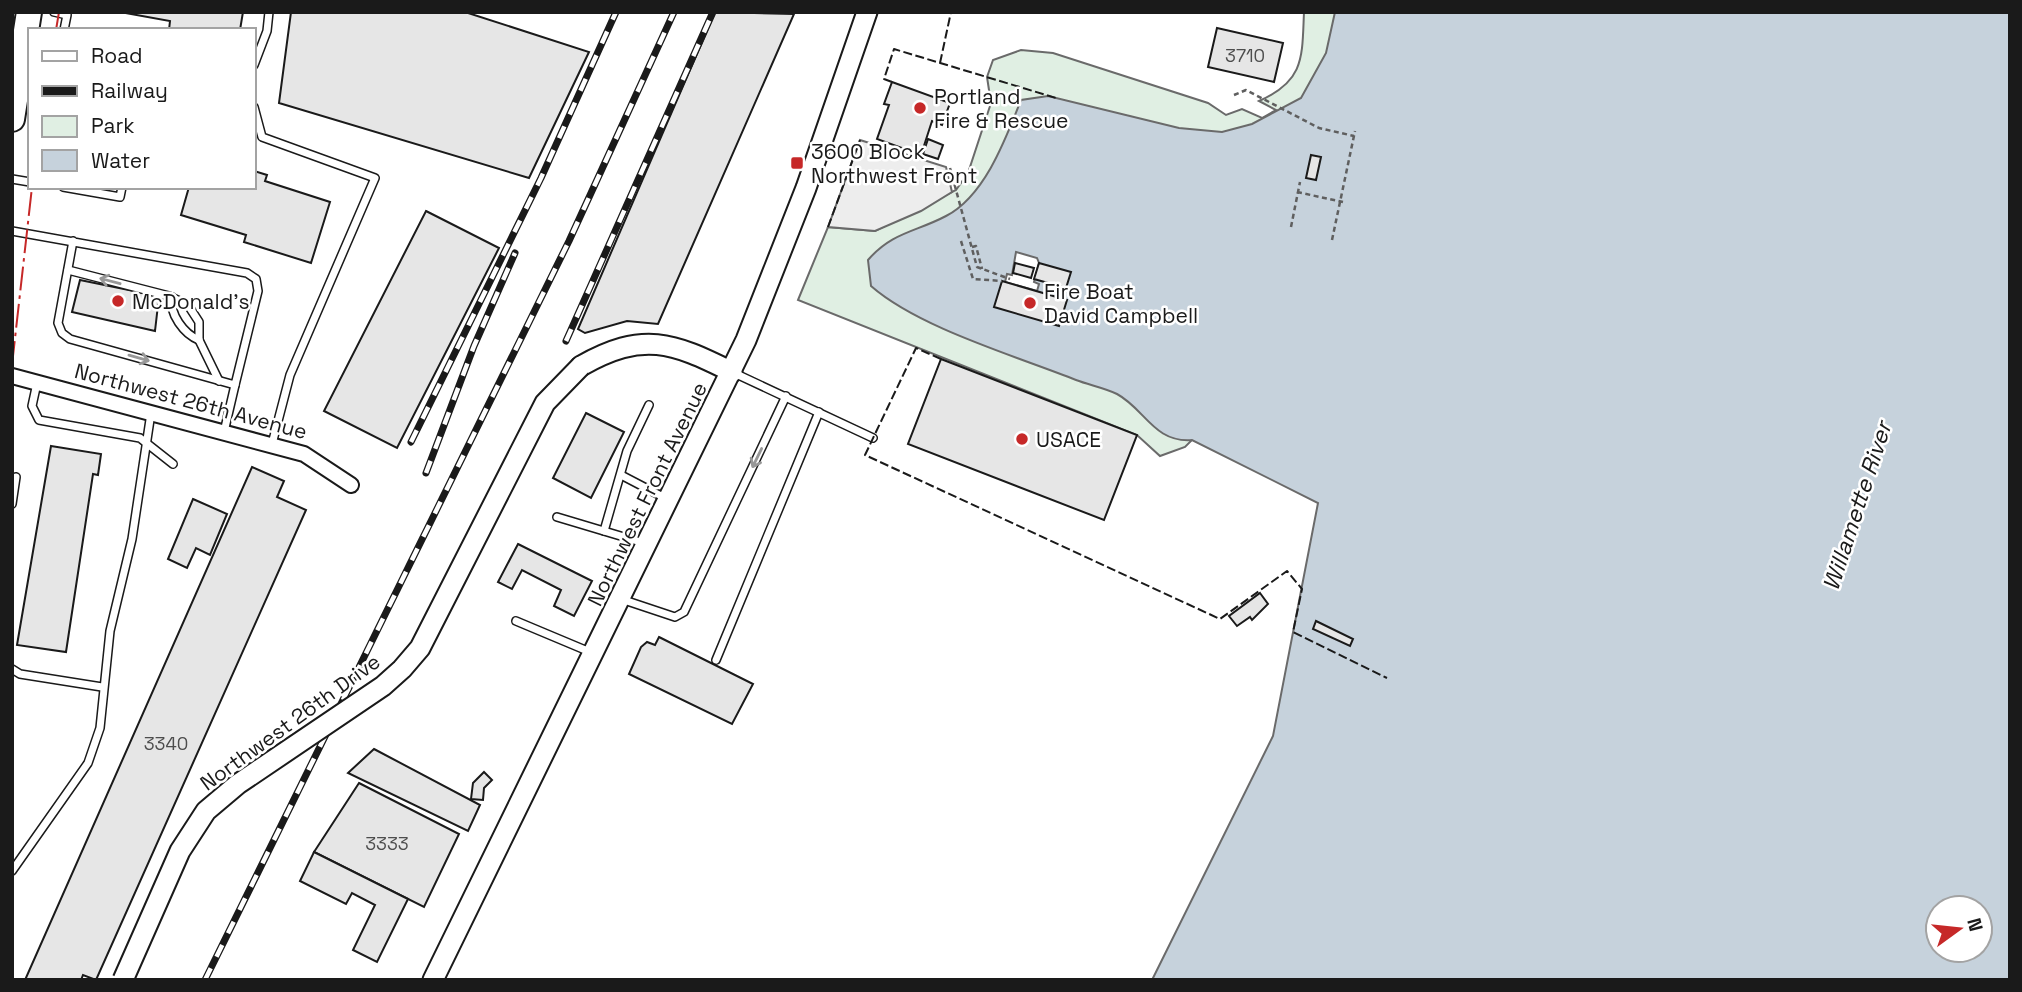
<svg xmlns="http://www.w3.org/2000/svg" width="2022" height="992" font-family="'Space Grotesk',sans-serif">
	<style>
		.green { fill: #e0efe3; stroke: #6a6a6a; stroke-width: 2 }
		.parking { fill: #ededed; stroke: #6a6a6a; stroke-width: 2 }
		.water { fill: #c6d2dc; stroke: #6a6a6a; stroke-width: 2; fill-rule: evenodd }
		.pier { fill: #fff; stroke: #6a6a6a; stroke-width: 2 }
		.building { fill: #e6e6e6; stroke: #1a1a1a; stroke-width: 2 }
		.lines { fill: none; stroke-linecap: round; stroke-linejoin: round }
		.lane-casing { stroke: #1a1a1a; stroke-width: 10 }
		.street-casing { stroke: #1a1a1a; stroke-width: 18 }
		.secondary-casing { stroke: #1a1a1a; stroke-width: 23 }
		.highway-casing { stroke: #1a1a1a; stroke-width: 28 }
		.path { stroke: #5f5f5f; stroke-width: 2.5; stroke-dasharray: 5 3.5; stroke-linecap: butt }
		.lane { stroke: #fff; stroke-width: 7 }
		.street { stroke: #fff; stroke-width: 14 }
		.secondary { stroke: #fff; stroke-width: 19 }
		.highway { stroke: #fff; stroke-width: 24 }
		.rail-casing { stroke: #1a1a1a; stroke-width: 7 }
		.rail { stroke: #fff; stroke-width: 4.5; stroke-dasharray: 13; stroke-linecap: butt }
		.secondary-bridge-casing { stroke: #1a1a1a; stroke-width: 23; stroke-linecap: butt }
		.secondary-bridge { stroke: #fff; stroke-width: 19 }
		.fence { stroke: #1a1a1a; stroke-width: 2; stroke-dasharray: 9 3.5; stroke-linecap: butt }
		.power { stroke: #c62828; stroke-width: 2; stroke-dasharray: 24 5 3.5 5; stroke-linecap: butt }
		.oneway { stroke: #989898 }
		.poi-dot { fill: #c62828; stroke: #fff; stroke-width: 2.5 }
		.labels { text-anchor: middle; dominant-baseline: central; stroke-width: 5; stroke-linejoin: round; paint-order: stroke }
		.number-label { font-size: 18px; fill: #4d4d4d }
		.poi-label { font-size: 21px; fill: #1a1a1a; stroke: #fff; text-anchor: start }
		.street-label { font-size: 21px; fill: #1a1a1a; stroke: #fff }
		.water-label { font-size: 23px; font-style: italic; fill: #1a1a1a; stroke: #fff }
	</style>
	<rect width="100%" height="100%" fill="#fff"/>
	<path class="green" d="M1304,12H1379L1350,139L1042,340L1192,440L1185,447L1160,456L1137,435L798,300L828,227L875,231L956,190L968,173L991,103L987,77L993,60L1021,50L1053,53L1208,103L1226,115L1242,109L1262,118L1276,110L1259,101C1305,81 1302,57 1304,12Z"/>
	<path class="parking" d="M860,140L946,167L952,192L921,211L875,231L828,227Z"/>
	<path class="water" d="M1335,12H2010V980H1152L1273,736L1318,503L1192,440C1154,443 1145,409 1117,394C1105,388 1089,385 1076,380C1016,356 919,328 871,286L868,260C892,232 916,232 946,216C985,196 1006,138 1021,100L1048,96L1179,128L1222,132L1252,124L1301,98L1326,53ZM1938,908H1980V950H1938Z"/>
	<path class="pier" d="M1016,252L1037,258L1039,263L1034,282L1039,284L1037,291L1005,282L1007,274L1012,275Z"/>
	<g class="building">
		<path d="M120,12H243L240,30H169L170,21Z"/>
		<path d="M291,12H465L589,52L529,178L279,103Z"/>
		<path d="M715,12L794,14L658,324L627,321L585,333L578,329Z"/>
		<path d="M1217,28L1283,43L1274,82L1208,67Z"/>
		<path d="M892,82L950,103L942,125L932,121L921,155L877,139L889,105L884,104Z"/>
		<path d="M928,139L943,145L938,159L923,154Z"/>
		<path d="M1311,155L1321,157L1316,180L1306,178Z"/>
		<path d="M254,171L267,175L265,181L330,202L311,263L244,242L246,235L181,215L189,187H254Z"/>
		<path d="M426,211L499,248L397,448L324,411Z"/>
		<path d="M1015,263L1034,268L1031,278L1013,273Z"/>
		<path d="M1039,263L1071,272L1066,288L1034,279Z"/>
		<path d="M80,280L163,297L161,306L158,305L155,331L72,312Z"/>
		<path d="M1002,281L1067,300L1059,326L994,307Z"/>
		<path d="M941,359L1137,435L1104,520L908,444Z"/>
		<path d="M586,413L624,432L591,498L553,478Z"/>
		<path d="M51,446L101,454L98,475L93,474L66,652L17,645Z"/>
		<path d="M252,467L284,481L277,497L306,510L96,980L83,975L81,980H25Z"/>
		<path d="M193,499L227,514L210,555L196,548L187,568L168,559Z"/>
		<path d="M518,544L592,581L574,616L554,606L561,590L522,570L512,589L498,582Z"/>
		<path d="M1260,593L1268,604L1252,620L1250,617L1237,626L1229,616Z"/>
		<path d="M1316,621L1353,639L1350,646L1313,629Z"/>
		<path d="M659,637L753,684L732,724L629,674L641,647L647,642L655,645Z"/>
		<path d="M374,749L480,805L468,831L348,773Z"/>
		<path d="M484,772L492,780L484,788L483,800L471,799L473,783Z"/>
		<path d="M359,783L459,834L424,907L314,852Z"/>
		<path d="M314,852L408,899L377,962L353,950L375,905L352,893L346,904L300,881Z"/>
	</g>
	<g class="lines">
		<defs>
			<g id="lane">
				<path d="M54,12L67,15L64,30"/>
				<path d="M254,65L267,31L269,12"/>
				<path d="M254,107L262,137L375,178L290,375L272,444"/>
				<path d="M12,179L30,182"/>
				<path d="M63,187L120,197L122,187"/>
				<path d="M12,231L247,273L256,279L258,291L235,385L70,339L62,333L58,323L73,241"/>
				<path d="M68,270L169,296L188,305L199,322V340L219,381"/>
				<path d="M172,297C169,314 184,334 199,340"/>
				<path d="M732,372L873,438"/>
				<path d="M37,383L32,406L39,420L140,438L173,464"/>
				<path d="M224,432L235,385"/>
				<path d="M621,475L667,499"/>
				<path d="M12,504L16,477"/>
				<path d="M557,517L644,543"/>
				<path d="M604,531L627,451L649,405"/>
				<path d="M621,599L675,617L684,612L786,396"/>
				<path d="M516,621L590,652"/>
				<path d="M716,660L819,412"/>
				<path d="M12,669L20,674L102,687"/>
				<path d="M12,871L88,763L100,728L110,631L132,539L151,413"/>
			</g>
			<path id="street" d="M12,376L304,454L351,485"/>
			<g id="secondary">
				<path d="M581,366C643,331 672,342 732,372"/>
				<path d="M433,980L746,340L806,188L867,12"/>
			</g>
			<path id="highway" d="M12,119L29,12"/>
		</defs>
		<use href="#lane" class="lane-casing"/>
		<use href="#street" class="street-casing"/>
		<use href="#secondary" class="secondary-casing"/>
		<use href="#highway" class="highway-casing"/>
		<g class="path">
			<path d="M1234,95L1246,90L1319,128L1354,136"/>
			<path d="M950,168L977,267L1010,279"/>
			<path d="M1297,192L1343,202"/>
			<path d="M1291,227L1300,182"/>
			<path d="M1332,240L1355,131"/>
			<path d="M961,241L973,279L1002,281"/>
			<path d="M972,247L976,246L982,269"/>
		</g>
		<use href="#lane" class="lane"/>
		<use href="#street" class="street"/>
		<use href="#secondary" class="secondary"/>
		<use href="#highway" class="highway"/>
		<defs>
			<g id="rail">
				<path d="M566,341L713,12"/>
				<path d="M411,442L541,178L616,12"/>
				<path d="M426,473L474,346L515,253"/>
				<path d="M205,980L569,241L674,12"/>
			</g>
		</defs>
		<use href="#rail" class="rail-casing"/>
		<use href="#rail" class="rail"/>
		<defs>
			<path id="secondary-bridge" d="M123,980L180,851L206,811L238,784L383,686L402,669L420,648L545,403L581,366"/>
		</defs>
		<use href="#secondary-bridge" class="secondary-bridge-casing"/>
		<use href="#secondary-bridge" class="secondary-bridge"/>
		<g class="fence">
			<path d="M940,63L951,12"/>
			<path d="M892,82L884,79L894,49L1056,98"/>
			<path d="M828,227L860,140"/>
			<path d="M941,359L916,348L865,455L1220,619L1287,571L1302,589L1293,632L1387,678"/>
		</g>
		<g class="power">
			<path d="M56,30L59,12"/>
			<path d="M12,365L32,187"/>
		</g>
	</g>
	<defs><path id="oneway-shaft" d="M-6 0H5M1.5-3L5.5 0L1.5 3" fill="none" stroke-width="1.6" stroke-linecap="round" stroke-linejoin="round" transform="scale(1.75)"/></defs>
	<g class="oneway">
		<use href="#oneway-shaft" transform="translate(110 281) rotate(-165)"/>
		<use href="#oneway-shaft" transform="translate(139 358) rotate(16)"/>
		<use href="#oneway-shaft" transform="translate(757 458) rotate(116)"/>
	</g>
	<g class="poi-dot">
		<circle cx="920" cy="108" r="7"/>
		<rect x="790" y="156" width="14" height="14" rx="3.5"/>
		<circle cx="118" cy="301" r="7"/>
		<circle cx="1030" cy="303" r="7"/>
		<circle cx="1022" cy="439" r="7"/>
	</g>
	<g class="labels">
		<g class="number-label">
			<text x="1245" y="55">3710</text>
			<text x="166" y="743">3340</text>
			<text x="387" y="843">3333</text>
		</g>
		<g class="poi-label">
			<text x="934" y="96">Portland<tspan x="934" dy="24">Fire &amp; Rescue</tspan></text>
			<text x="811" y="151">3600 Block<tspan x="811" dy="24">Northwest Front</tspan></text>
			<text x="1044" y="291">Fire Boat<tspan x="1044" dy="24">David Campbell</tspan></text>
			<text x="132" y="301">McDonald's</text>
			<text x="1036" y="439">USACE</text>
		</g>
		<g class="street-label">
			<text transform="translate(191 401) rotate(15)">Northwest 26th Avenue</text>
			<text transform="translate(647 494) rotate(-64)">Northwest Front Avenue</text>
			<text transform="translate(290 722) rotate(-36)">Northwest 26th Drive</text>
		</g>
		<g class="water-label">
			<text transform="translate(1857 506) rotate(-72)">Willamette River</text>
		</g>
	</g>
	<rect width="2022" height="992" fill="none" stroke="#1a1a1a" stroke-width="28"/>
	<rect x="28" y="28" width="228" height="161" fill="#ffffff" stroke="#a3a3a3" stroke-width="2"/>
	<rect x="42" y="51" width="35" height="10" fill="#ffffff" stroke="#a3a3a3" stroke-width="2"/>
	<text x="91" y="63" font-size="21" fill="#1a1a1a">Road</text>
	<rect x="42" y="86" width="35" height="10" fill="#1a1a1a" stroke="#a3a3a3" stroke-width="2"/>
	<text x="91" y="98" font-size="21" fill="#1a1a1a">Railway</text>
	<rect x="42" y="116" width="35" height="21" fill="#e0efe3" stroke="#a3a3a3" stroke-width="2"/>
	<text x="91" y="133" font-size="21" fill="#1a1a1a">Park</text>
	<rect x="42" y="150" width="35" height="21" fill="#c6d2dc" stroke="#a3a3a3" stroke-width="2"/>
	<text x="91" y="168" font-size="21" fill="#1a1a1a">Water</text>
	<g transform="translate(1959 929) rotate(75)"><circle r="33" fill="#ffffff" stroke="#a3a3a3" stroke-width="2"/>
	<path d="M0-5L12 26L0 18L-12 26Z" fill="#c62828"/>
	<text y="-10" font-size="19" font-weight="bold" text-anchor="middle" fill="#1a1a1a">N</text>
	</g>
</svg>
